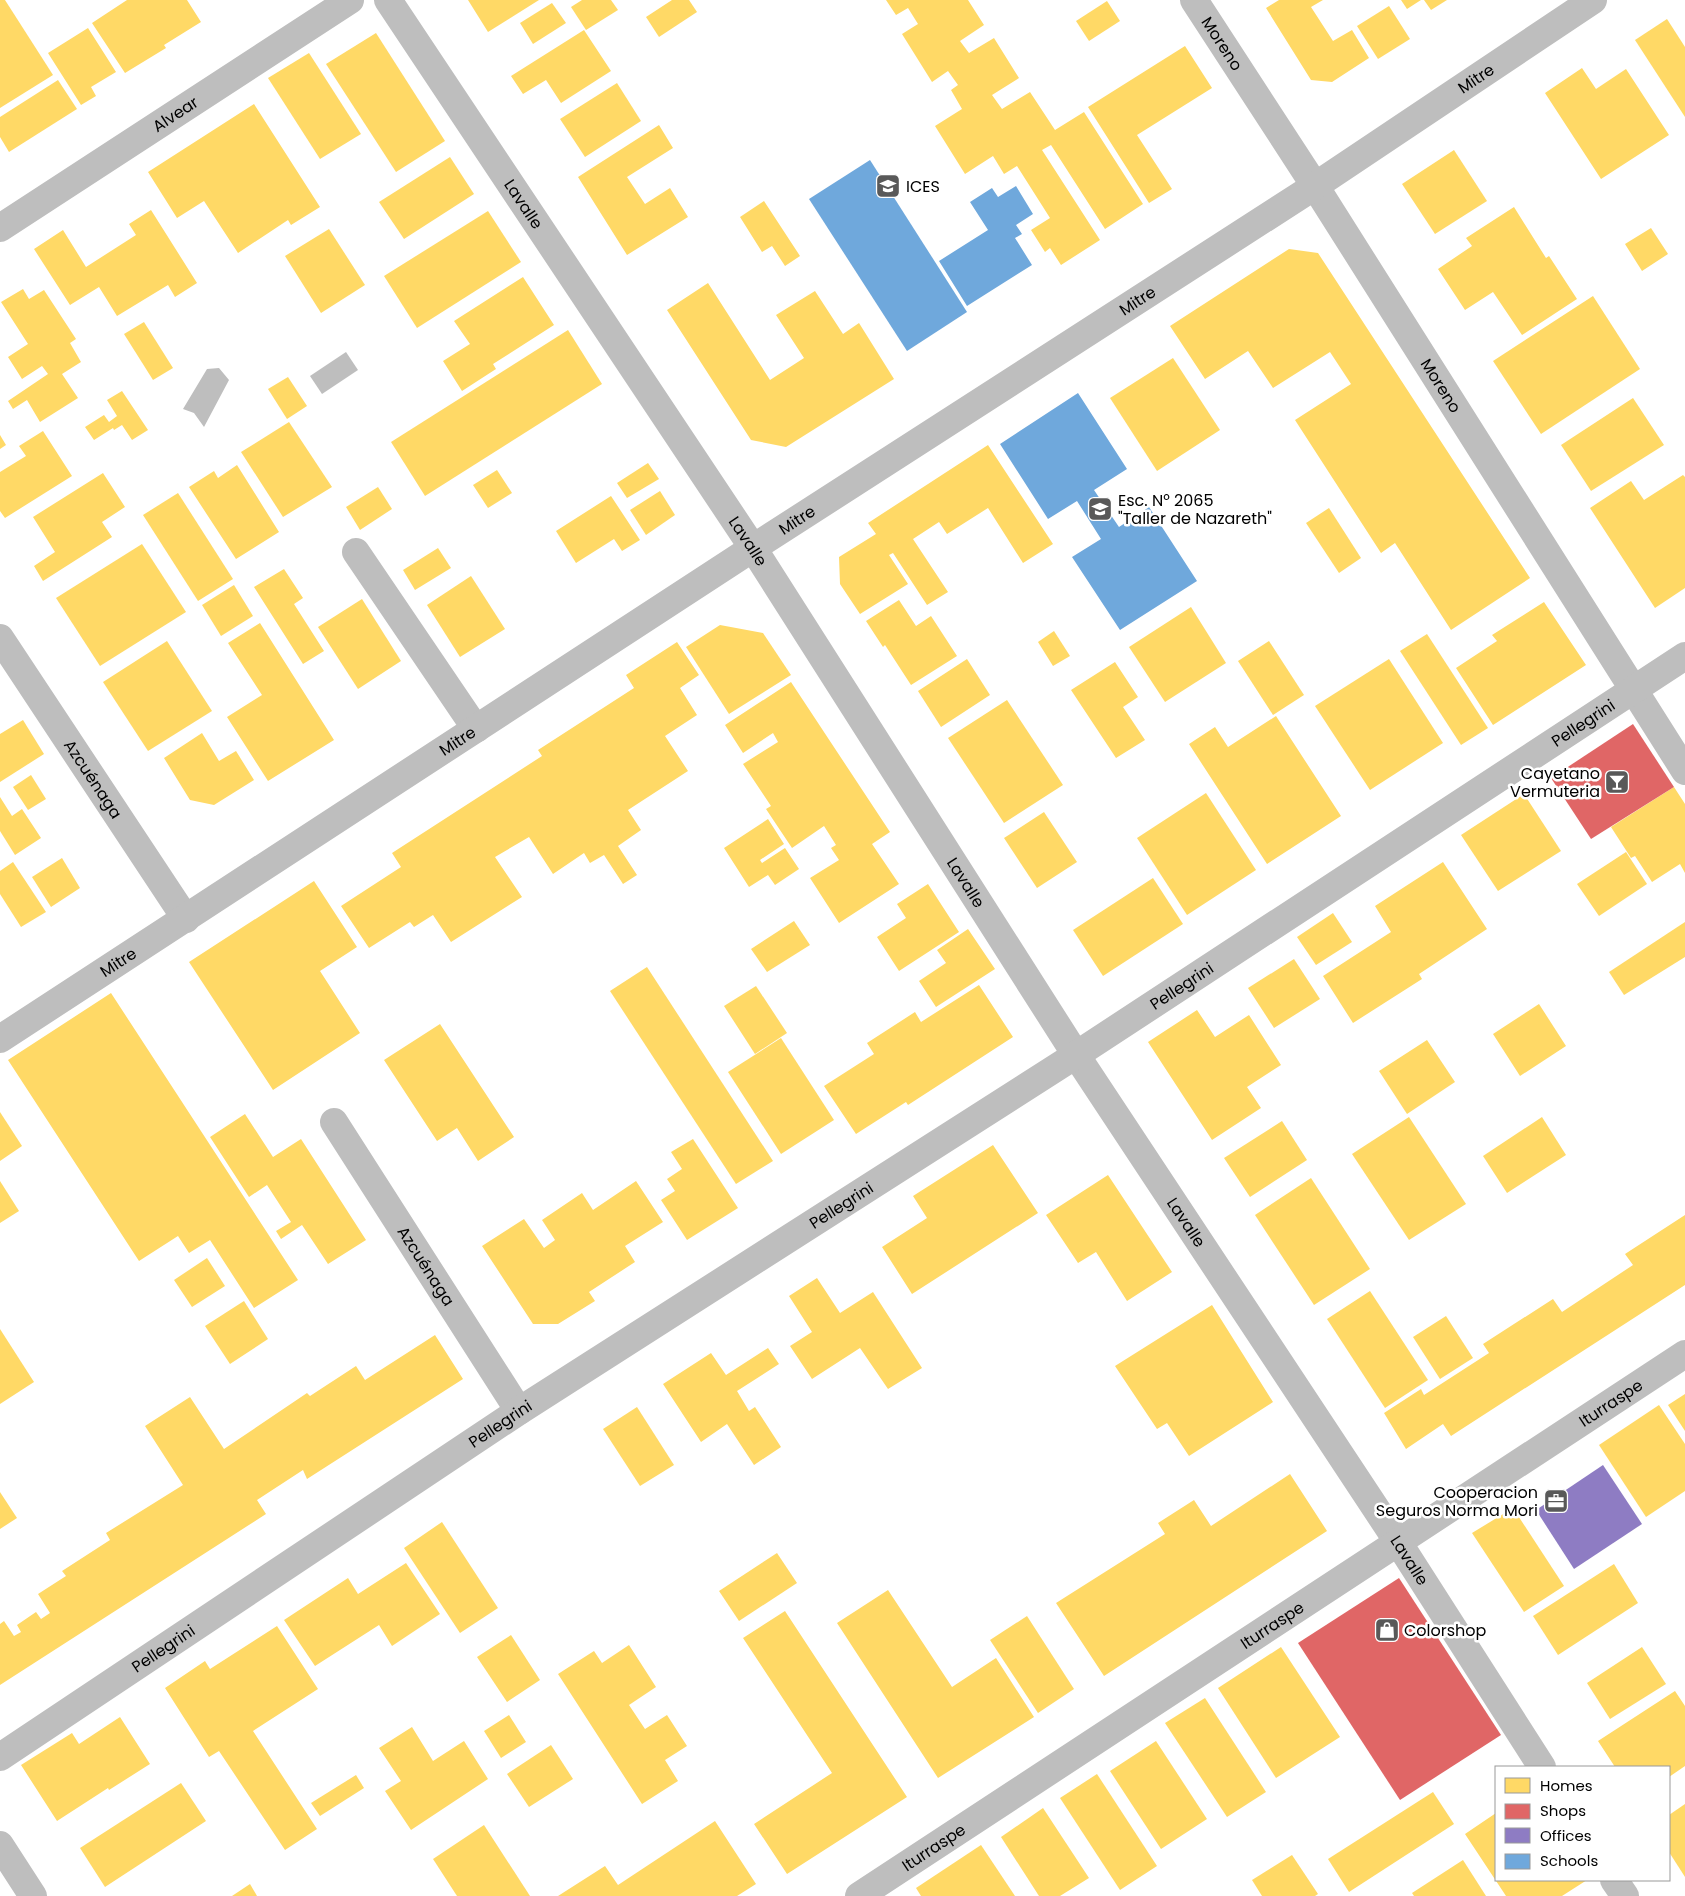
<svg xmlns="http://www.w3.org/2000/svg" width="1685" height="1896" font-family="Poppins,sans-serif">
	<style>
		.water { fill: #bebebe }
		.homes { fill: #ffd966 }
		.shops { fill: #e06666 }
		.offices { fill: #8e7cc3 }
		.schools { fill: #6fa8dc }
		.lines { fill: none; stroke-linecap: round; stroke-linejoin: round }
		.minor { stroke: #bebebe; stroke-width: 28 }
		.labels { text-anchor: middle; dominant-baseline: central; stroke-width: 5; stroke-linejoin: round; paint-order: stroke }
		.street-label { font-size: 16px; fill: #000; stroke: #fff }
		.poi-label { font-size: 16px; fill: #000; stroke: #fff; text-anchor: start }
	</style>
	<rect width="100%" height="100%" fill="#fff"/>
	<g class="water">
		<path d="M346,352L358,370L322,394L310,376Z"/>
		<path d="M219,368L229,380L204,427L194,413L183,409L207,369Z"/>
	</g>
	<g class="homes">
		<path d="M0,0H5L53,75L0,108Z"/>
		<path d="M127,0H187L201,22L164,45L166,48L125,73L92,23Z"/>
		<path d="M468,0H539L488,32Z"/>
		<path d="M582,0H611L618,10L586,30L571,7Z"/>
		<path d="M672,0H689L697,12L659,37L646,17Z"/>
		<path d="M886,0H968L984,25L960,41L969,53L994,38L1019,78L992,95L1002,109L1030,92L1055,130L1084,112L1143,204L1105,229L1051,145L1042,150L1100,240L1061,265L1050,248L1045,252L1031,230L1050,218L1017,166L1004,174L993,156L965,174L935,126L962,109L951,90L958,85L948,71L932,82L902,34L918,24L908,8L896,15Z"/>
		<path d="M1279,0H1323L1311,7L1333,41L1352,30L1369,58L1332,82L1311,80L1266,8Z"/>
		<path d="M1401,0H1421L1407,9Z"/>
		<path d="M1424,0H1447L1431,10Z"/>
		<path d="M1107,1L1120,21L1089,41L1076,21Z"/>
		<path d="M552,3L566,23L533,44L520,23Z"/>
		<path d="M1389,6L1410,39L1378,59L1357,26Z"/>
		<path d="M1667,19L1685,47V117L1635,40Z"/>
		<path d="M88,28L116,72L91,87L96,96L81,105L48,53Z"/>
		<path d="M584,30L611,71L561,103L546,80L523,94L511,76Z"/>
		<path d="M376,33L445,141L396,172L326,64Z"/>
		<path d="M1185,46L1212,88L1137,135L1172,189L1149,203L1088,107Z"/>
		<path d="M309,53L361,134L320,159L268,78Z"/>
		<path d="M1582,68L1596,89L1626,69L1669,135L1601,179L1545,93Z"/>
		<path d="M58,80L77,109L9,152L0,137V117Z"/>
		<path d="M617,83L641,121L585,157L560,119Z"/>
		<path d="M254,104L320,207L291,225L288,220L238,253L204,201L177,218L148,172Z"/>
		<path d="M659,125L673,148L627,177L645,204L670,188L688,217L627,255L578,177Z"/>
		<path d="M1454,150L1487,201L1435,234L1402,184Z"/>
		<path d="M450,157L474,194L404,239L379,202Z"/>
		<path d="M764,201L800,256L785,266L772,246L762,252L740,217Z"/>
		<path d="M1514,207L1546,258L1549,256L1577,299L1522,335L1493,292L1465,310L1438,269L1472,246L1466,238Z"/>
		<path d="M151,210L197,283L175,297L168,285L117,316L99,287L70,305L34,249L63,230L86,267L136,235L129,224Z"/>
		<path d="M488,211L521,262L417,328L384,276Z"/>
		<path d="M1651,228L1668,254L1642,271L1625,244Z"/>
		<path d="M329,229L365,285L321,313L285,256Z"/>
		<path d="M1289,249L1318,253L1530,578L1451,630L1395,543L1381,553L1295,420L1351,384L1330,352L1273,388L1248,351L1205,379L1170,326Z"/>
		<path d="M523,277L554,325L493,364L496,369L462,391L443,361L470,344L454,321Z"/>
		<path d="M708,283L770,380L804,358L776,315L815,291L843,334L859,323L894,379L786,447L751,440L667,310Z"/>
		<path d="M23,289L29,299L44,290L76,339L70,343L81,362L62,374L78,398L40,422L27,400L13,409L8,401L48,374L42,366L22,379L8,357L28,344L1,302Z"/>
		<path d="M1593,296L1640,369L1541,434L1493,361Z"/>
		<path d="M144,322L173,368L153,380L124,334Z"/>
		<path d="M568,330L602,384L425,496L391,442Z"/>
		<path d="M1173,358L1220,430L1157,471L1110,398Z"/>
		<path d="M288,377L307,406L287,419L268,389Z"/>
		<path d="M122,391L148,430L132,440L122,425L114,430L113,428L94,440L85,427L104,415L109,422L117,416L107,400Z"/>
		<path d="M1633,398L1664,445L1591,491L1561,445Z"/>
		<path d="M289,422L332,487L283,517L241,452Z"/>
		<path d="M43,431L72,476L5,518L0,511V472L26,456L19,446Z"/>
		<path d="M0,435L6,445L0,449Z"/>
		<path d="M988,445L1053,544L1023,563L988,508L947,534L939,522L913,539L948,592L927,605L893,553L889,555L908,584L860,614L840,584L839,557L876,534L868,523Z"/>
		<path d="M648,463L659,479L627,498L617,483Z"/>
		<path d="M237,465L279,532L236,559L189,487L214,471L218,478Z"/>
		<path d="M497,470L512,493L488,508L473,485Z"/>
		<path d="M103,473L125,507L102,522L112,537L43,581L34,566L55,552L33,517Z"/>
		<path d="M1683,475L1685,477V588L1655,608L1590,508L1631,481L1644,500Z"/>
		<path d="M378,487L392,509L360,530L346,507Z"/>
		<path d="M660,491L675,515L646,535L630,510Z"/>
		<path d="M178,493L233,579L198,601L143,515Z"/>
		<path d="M611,496L640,540L622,551L614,539L576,563L556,531Z"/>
		<path d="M1329,508L1361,558L1339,573L1306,523Z"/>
		<path d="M142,544L186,612L100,666L56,598Z"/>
		<path d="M438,548L451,568L415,590L403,570Z"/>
		<path d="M284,569L303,598L294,604L324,651L303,664L254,587Z"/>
		<path d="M471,576L505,629L460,657L427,605Z"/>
		<path d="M234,585L253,616L221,636L202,605Z"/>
		<path d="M362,599L401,661L358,689L318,627Z"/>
		<path d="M899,600L916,626L931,616L957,656L911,685L885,645L883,647L866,621Z"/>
		<path d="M1544,602L1586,665L1493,725L1456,668L1497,641L1492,635Z"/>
		<path d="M1191,607L1226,663L1165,702L1129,647Z"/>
		<path d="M260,623L334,740L268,781L227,717L262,695L228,643Z"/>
		<path d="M720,625L763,633L791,675L729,714L686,647Z"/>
		<path d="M1054,631L1070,656L1053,666L1038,642Z"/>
		<path d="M1427,634L1488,728L1461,745L1400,651Z"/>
		<path d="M167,641L212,711L148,751L103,682Z"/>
		<path d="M1269,641L1304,695L1273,715L1238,661Z"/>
		<path d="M677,642L699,675L680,688L697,715L665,736L688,771L628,810L641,830L618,846L637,875L623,884L604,855L590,863L584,853L553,874L529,837L495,857L522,897L451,942L433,915L414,927L410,922L369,948L341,906L401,867L392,853L542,756L538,750L634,688L626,675Z"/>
		<path d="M967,659L990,695L941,727L918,691Z"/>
		<path d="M1389,659L1443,743L1370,790L1315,706Z"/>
		<path d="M1115,662L1138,697L1123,707L1145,740L1116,758L1071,690Z"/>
		<path d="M791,682L890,832L872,844L899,884L839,923L810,878L839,860L831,848L836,845L824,826L792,848L766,809L771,806L743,764L778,742L773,733L743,753L725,725Z"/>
		<path d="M1007,700L1063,785L1004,823L948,738Z"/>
		<path d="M1276,716L1341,816L1267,864L1189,744L1215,727L1228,747Z"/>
		<path d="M23,720L44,754L0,782V734Z"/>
		<path d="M202,733L219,761L236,751L254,780L214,805L190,800L164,758Z"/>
		<path d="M31,775L46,799L28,810L13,787Z"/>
		<path d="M1674,787L1685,804V873L1680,864L1652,882L1635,856L1631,858L1611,827Z"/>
		<path d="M1206,793L1256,870L1187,915L1137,838Z"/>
		<path d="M1524,794L1561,851L1498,891L1461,835Z"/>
		<path d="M0,797L12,816L22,809L41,838L15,855L0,831Z"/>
		<path d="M1044,812L1077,862L1037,888L1004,838Z"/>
		<path d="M768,819L784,844L760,860L762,863L785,848L799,869L775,885L768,875L749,887L724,848Z"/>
		<path d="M1626,852L1647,884L1599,916L1577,884Z"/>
		<path d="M62,858L80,888L51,907L32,877Z"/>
		<path d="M13,862L46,912L21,927L0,894V871Z"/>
		<path d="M1443,862L1487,929L1419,974L1422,979L1353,1023L1323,976L1391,932L1375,906Z"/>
		<path d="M1153,878L1183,924L1103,976L1073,930Z"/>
		<path d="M314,881L357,947L320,971L360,1033L273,1090L189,962Z"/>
		<path d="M928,884L959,932L899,971L877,937L906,918L897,904Z"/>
		<path d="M1333,913L1352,942L1316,965L1297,937Z"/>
		<path d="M794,921L810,945L767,972L751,949Z"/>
		<path d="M1685,922V957L1624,995L1609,972Z"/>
		<path d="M968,929L995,969L936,1007L919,981L946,963L937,950Z"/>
		<path d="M1294,959L1320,999L1274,1028L1248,988Z"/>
		<path d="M647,967L773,1161L736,1184L610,991Z"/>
		<path d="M979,985L1013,1037L908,1105L906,1102L856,1134L824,1086L874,1054L867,1043L915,1012L921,1022Z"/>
		<path d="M756,986L787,1033L755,1054L724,1006Z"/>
		<path d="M111,993L298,1280L254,1308L210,1240L189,1253L178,1236L139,1261L8,1060Z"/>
		<path d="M1539,1004L1566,1046L1520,1076L1493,1034Z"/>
		<path d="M1197,1010L1215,1037L1249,1015L1281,1065L1247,1087L1261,1108L1212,1140L1148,1042Z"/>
		<path d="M440,1024L514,1137L478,1161L457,1128L437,1141L384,1060Z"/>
		<path d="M781,1038L834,1120L781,1154L728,1072Z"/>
		<path d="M1427,1040L1455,1082L1407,1114L1379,1071Z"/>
		<path d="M0,1112L22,1146L0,1161Z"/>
		<path d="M245,1114L273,1157L301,1139L366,1240L328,1264L302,1225L281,1239L276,1231L291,1222L267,1185L249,1197L210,1137Z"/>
		<path d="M1409,1117L1466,1204L1409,1240L1352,1154Z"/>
		<path d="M1542,1117L1566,1155L1507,1193L1483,1156Z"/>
		<path d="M1282,1121L1307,1160L1250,1197L1224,1158Z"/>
		<path d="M693,1139L738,1208L687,1240L661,1200L675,1191L667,1179L682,1169L671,1152Z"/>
		<path d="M993,1145L1038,1213L912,1294L882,1247L927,1218L913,1196Z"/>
		<path d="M1108,1175L1172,1272L1127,1301L1096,1252L1078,1263L1046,1215Z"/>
		<path d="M1311,1178L1370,1269L1314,1305L1255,1215Z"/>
		<path d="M0,1181L19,1211L0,1223Z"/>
		<path d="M636,1181L663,1222L625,1246L635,1262L589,1292L595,1301L558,1324H533L482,1246L524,1219L544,1248L555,1240L542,1220L582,1193L593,1210Z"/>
		<path d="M1685,1215V1285L1451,1436L1443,1424L1406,1449L1384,1413L1421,1389L1424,1395L1489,1353L1483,1344L1553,1299L1562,1312L1633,1265L1625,1254Z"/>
		<path d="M207,1258L225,1286L192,1307L174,1280Z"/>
		<path d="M817,1278L840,1313L873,1292L922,1368L888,1389L860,1348L812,1379L790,1346L812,1332L789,1296Z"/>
		<path d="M1370,1291L1428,1380L1385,1408L1327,1319Z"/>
		<path d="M244,1301L268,1339L230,1364L205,1326Z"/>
		<path d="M1212,1305L1273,1402L1189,1456L1167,1423L1157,1429L1115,1366Z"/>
		<path d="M1446,1316L1473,1358L1440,1379L1413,1337Z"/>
		<path d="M0,1329L34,1382L0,1404Z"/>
		<path d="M435,1335L463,1379L307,1479L303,1470L257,1500L266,1514L0,1685V1624L4,1621L14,1636L21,1632L17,1625L36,1612L41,1619L50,1613L38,1594L66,1576L62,1571L110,1540L106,1533L183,1485L145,1426L190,1397L224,1449L307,1393L310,1396L356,1366L365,1380Z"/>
		<path d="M768,1348L779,1364L737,1391L749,1411L755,1407L781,1447L754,1465L727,1424L701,1442L663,1384L711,1353L726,1375Z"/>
		<path d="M1685,1394V1431L1668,1405Z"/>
		<path d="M1659,1405L1685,1444V1491L1646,1517L1599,1445Z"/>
		<path d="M637,1407L674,1465L640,1486L603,1429Z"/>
		<path d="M1290,1474L1327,1531L1104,1676L1056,1603L1165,1534L1158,1523L1194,1500L1211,1526Z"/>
		<path d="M0,1492L17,1518L0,1529Z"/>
		<path d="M1513,1508L1564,1586L1524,1612L1472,1533Z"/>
		<path d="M442,1522L498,1608L460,1633L404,1548Z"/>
		<path d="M777,1553L797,1583L739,1621L719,1591Z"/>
		<path d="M406,1563L440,1614L392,1646L379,1625L315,1666L284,1620L348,1578L358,1594Z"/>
		<path d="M1614,1564L1638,1603L1558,1655L1533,1616Z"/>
		<path d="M888,1590L952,1687L996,1658L1034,1717L938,1778L837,1623Z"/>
		<path d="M785,1611L907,1797L787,1874L754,1824L832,1773L743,1638Z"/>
		<path d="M1027,1616L1074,1689L1038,1713L990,1640Z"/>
		<path d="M277,1626L318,1689L253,1731L317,1829L285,1850L219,1751L209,1757L165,1688L205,1661L210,1669Z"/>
		<path d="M511,1635L540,1680L507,1702L477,1657Z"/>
		<path d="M629,1645L656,1687L629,1705L645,1729L667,1715L687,1746L665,1760L678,1781L642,1804L558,1674L594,1651L602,1663Z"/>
		<path d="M1281,1647L1340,1737L1276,1778L1218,1688Z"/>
		<path d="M1642,1647L1666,1684L1610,1719L1587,1683Z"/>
		<path d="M1675,1691L1685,1706V1766L1669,1777V1767H1615L1598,1741Z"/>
		<path d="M1205,1698L1266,1792L1227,1817L1165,1723Z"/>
		<path d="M509,1715L526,1742L501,1758L484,1731Z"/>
		<path d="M120,1717L150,1764L109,1790L108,1788L57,1821L21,1765L72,1733L79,1744Z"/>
		<path d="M412,1727L433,1761L464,1741L488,1779L411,1830L385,1791L401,1781L379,1748Z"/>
		<path d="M1156,1741L1207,1819L1161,1849L1110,1771Z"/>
		<path d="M551,1745L573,1779L529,1807L507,1774Z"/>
		<path d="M1097,1774L1157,1866L1120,1890L1060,1798Z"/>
		<path d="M356,1775L364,1788L320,1816L311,1803Z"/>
		<path d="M181,1783L206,1821L105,1887L80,1848Z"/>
		<path d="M1433,1792L1454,1824L1349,1892L1328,1859Z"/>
		<path d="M1685,1804V1877L1669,1852V1815Z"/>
		<path d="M1043,1808L1089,1878L1060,1896H1039L1001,1837Z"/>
		<path d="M1496,1813V1880H1587L1562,1896H1506L1465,1834Z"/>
		<path d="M715,1821L756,1884L737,1896H558L605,1866L618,1885Z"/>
		<path d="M484,1825L530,1896H457L433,1859Z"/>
		<path d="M981,1845L1015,1896H921L916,1888Z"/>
		<path d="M1292,1855L1318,1894L1315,1896H1262L1252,1880Z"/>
		<path d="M1463,1860L1486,1896H1414L1412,1893Z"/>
		<path d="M250,1884L257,1896H232Z"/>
	</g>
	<g class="shops">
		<path d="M1633,724L1674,787L1591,839L1551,778Z"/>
		<path d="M1399,1578L1501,1735L1400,1800L1298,1643Z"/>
	</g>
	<path class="offices" d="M1603,1465L1642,1524L1574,1569L1536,1510Z"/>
	<g class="schools">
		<path d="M870,160L967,312L907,351L809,199Z"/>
		<path d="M1016,186L1033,214L1016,225L1022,234L1015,238L1032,265L967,306L939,261L988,230L970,202L992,188L998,197Z"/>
		<path d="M1078,393L1127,469L1094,490L1119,527L1149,507L1197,581L1120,630L1072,557L1101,539L1077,501L1048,519L1000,444Z"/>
	</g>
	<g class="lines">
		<g class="minor">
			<path id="s1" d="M388,0L753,548L1076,1055L1398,1542L1542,1767"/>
			<path id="s2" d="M1194,0L1315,186L1685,771"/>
			<path id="s3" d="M0,228L350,0"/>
			<path d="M356,552L476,729"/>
			<path id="s4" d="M0,638L186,919"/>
			<path id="s5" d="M0,1039L753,548L1315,186L1593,0"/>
			<path id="s6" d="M334,1122L519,1411"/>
			<path id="s7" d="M0,1757L519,1411L1076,1055L1685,656"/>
			<path d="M0,1845L33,1896"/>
			<path d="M1614,1880L1625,1896"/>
			<path id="s8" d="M859,1896L1685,1354"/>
		</g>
	</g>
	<defs>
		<symbol id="university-square" viewBox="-11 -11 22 22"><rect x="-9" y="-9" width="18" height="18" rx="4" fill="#595959" stroke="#fff"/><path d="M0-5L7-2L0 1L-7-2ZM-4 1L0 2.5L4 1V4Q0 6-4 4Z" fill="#fff"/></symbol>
		<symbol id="school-square" viewBox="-11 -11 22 22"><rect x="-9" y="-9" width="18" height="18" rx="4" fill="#595959" stroke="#fff"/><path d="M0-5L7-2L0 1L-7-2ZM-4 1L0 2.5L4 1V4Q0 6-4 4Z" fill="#fff"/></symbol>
		<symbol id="bar-square" viewBox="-11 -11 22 22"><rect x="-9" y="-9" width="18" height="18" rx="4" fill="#595959" stroke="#fff"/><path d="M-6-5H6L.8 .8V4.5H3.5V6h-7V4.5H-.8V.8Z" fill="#fff"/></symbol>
		<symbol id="office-square" viewBox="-11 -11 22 22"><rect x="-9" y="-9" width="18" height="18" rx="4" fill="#595959" stroke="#fff"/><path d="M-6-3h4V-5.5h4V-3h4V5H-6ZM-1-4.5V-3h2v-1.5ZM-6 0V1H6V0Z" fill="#fff"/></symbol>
		<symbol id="shop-square" viewBox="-11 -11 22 22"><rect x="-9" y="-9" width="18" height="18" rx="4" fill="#595959" stroke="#fff"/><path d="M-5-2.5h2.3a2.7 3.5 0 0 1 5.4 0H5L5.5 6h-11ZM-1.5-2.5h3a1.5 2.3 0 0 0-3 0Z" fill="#fff"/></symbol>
	</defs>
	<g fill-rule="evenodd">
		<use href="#university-square" x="874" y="172" width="28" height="28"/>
		<use href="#school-square" x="1086" y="495" width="28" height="28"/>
		<use href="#bar-square" x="1603" y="768" width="28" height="28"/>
		<use href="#office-square" x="1542" y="1487" width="28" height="28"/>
		<use href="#shop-square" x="1373" y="1616" width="28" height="28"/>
	</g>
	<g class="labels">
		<g class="street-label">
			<text stroke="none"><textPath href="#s2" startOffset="52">Moreno</textPath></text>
			<text stroke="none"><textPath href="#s5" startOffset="1761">Mitre</textPath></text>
			<text stroke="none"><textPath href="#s3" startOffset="209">Alvear</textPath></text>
			<text stroke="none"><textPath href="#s1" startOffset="245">Lavalle</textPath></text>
			<text stroke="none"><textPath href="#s5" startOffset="1356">Mitre</textPath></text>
			<text stroke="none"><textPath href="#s2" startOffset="458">Moreno</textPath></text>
			<text stroke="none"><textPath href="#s5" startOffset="951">Mitre</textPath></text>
			<text stroke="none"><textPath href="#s1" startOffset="650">Lavalle</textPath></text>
			<text stroke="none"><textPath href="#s7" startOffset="1891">Pellegrini</textPath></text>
			<text stroke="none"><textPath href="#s5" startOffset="546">Mitre</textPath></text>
			<text stroke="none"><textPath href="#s4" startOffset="169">Azcuénaga</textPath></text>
			<text stroke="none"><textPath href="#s1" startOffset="1055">Lavalle</textPath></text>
			<text stroke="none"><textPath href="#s5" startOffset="141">Mitre</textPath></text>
			<text stroke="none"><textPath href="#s7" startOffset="1411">Pellegrini</textPath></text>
			<text stroke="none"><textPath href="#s7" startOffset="1006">Pellegrini</textPath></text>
			<text stroke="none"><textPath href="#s1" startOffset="1460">Lavalle</textPath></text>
			<text stroke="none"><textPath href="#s6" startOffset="171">Azcuénaga</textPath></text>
			<text stroke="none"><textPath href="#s8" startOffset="899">Iturraspe</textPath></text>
			<text stroke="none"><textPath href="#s7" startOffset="601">Pellegrini</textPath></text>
			<text stroke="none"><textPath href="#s1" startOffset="1865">Lavalle</textPath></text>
			<text stroke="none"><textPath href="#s8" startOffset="494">Iturraspe</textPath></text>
			<text stroke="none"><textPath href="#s7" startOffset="196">Pellegrini</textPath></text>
			<text stroke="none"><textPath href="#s8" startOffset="89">Iturraspe</textPath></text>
		</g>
		<g class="poi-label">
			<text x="906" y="186">ICES</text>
			<text x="1118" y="500">Esc. N° 2065<tspan x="1118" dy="18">"Taller de Nazareth"</tspan></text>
			<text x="1600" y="773" text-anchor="end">Cayetano<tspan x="1600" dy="18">Vermuteria</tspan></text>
			<text x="1538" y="1492" text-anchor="end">Cooperacion<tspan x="1538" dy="18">Seguros Norma Mori</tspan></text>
			<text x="1404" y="1630">Colorshop</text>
		</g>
	</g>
	<rect x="1495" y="1766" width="175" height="115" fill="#ffffff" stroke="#999999"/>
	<rect x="1505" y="1778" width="25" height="15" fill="#ffd966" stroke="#999999"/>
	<text x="1540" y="1791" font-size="15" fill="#000000">Homes</text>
	<rect x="1505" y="1804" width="25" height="15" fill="#e06666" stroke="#999999"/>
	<text x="1540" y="1816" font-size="15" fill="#000000">Shops</text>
	<rect x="1505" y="1828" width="25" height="15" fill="#8e7cc3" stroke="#999999"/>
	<text x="1540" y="1841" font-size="15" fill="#000000">Offices</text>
	<rect x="1505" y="1854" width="25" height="15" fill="#6fa8dc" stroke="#999999"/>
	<text x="1540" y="1866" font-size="15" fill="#000000">Schools</text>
</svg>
